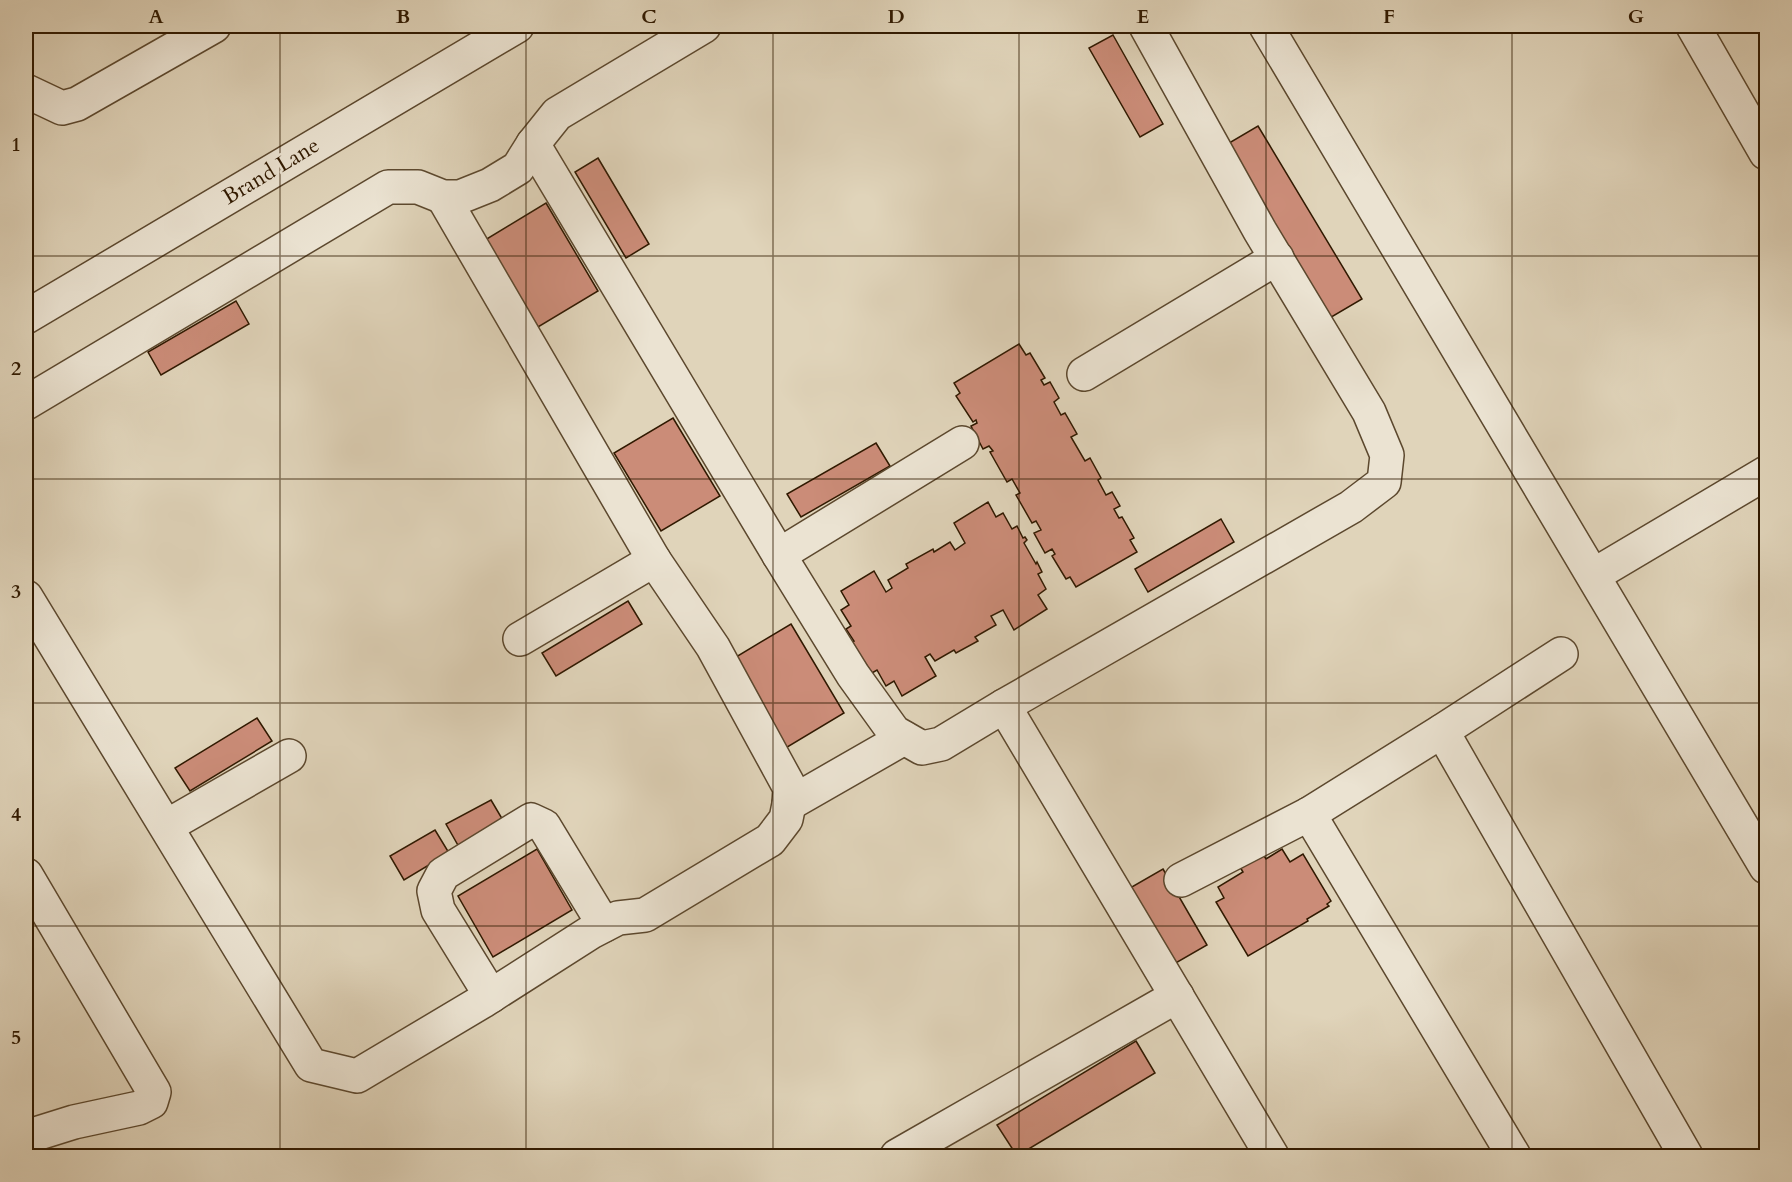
<svg xmlns="http://www.w3.org/2000/svg" width="1792" height="1182" font-family="Cardo,serif">
	<style>
		.building { fill: #cb8c78; stroke: #301900; stroke-width: 1.5 }
		.lines { fill: none; stroke-linecap: round; stroke-linejoin: round }
		.minor-casing { stroke: #5c482e; stroke-width: 36 }
		.minor { stroke: #ebe3d2; stroke-width: 33 }
		.grid { fill: none; stroke: #301900; stroke-width: 1.5; stroke-opacity: 0.55 }
		.labels { text-anchor: middle; dominant-baseline: central; stroke-width: 5; stroke-linejoin: round; paint-order: stroke }
		.street-label { font-size: 22px; fill: #301900; stroke: #ebe3d2 }
		.neatline { fill: none; stroke: #301900; stroke-width: 2 }
		.grid-label { font-size: 20px; text-anchor: middle; font-weight: bold; fill: #301900 }
	</style>
	<rect width="100%" height="100%" fill="#e0d4ba"/>
	<filter id="stains"><feTurbulence type="fractalNoise" baseFrequency=".00333" numOctaves="4"/><feColorMatrix values="0 0 0 0 .2 0 0 0 0 .09 0 0 0 0 .02 0 0 0 .5 -.17"/></filter>
	<radialGradient id="worn" r=".72"><stop offset=".6" stop-color="#630" stop-opacity="0"/><stop offset="1" stop-color="#630" stop-opacity=".3"/></radialGradient>
	<g class="building">
		<path d="M1113,35L1163,124L1140,137L1089,48Z"/>
		<path d="M1258,126L1362,299L1328,319L1224,146Z"/>
		<path d="M598,158L649,244L626,258L575,172Z"/>
		<path d="M546,203L598,291L538,327L485,240Z"/>
		<path d="M236,301L249,324L161,375L148,352Z"/>
		<path d="M1019,344L1026,355L1030,353L1045,378L1041,380L1044,385L1050,382L1059,398L1054,402L1061,415L1065,413L1077,434L1071,437L1085,461L1090,458L1101,478L1098,480L1106,495L1112,492L1120,506L1114,509L1119,518L1122,517L1134,538L1130,540L1137,552L1076,587L1070,577L1066,579L1052,556L1055,554L1052,549L1045,553L1034,533L1041,530L1036,521L1032,523L1016,495L1020,493L1012,479L1007,482L990,452L993,451L989,446L983,449L971,426L977,423L976,420L973,422L956,396L960,393L954,383Z"/>
		<path d="M673,418L720,496L661,531L614,453Z"/>
		<path d="M876,443L890,466L801,517L787,494Z"/>
		<path d="M988,502L996,517L1003,513L1012,529L1017,526L1023,538L1025,537L1027,540L1024,543L1036,564L1037,562L1042,572L1038,574L1046,589L1038,595L1047,609L1014,630L1003,610L991,616L996,625L975,637L978,641L956,653L954,650L935,661L930,654L925,657L936,676L902,696L894,681L886,686L877,670L872,673L851,642L854,641L846,629L851,626L841,610L849,605L841,591L874,571L886,592L892,588L888,580L908,568L906,564L933,549L934,552L950,542L955,550L965,543L954,523Z"/>
		<path d="M1221,519L1234,542L1148,592L1135,569Z"/>
		<path d="M628,601L642,624L556,676L542,653Z"/>
		<path d="M791,624L844,713L784,749L731,660Z"/>
		<path d="M257,718L272,741L190,791L175,768Z"/>
		<path d="M491,800L504,822L459,847L446,824Z"/>
		<path d="M435,830L449,853L404,880L390,856Z"/>
		<path d="M537,849L572,910L493,957L458,896Z"/>
		<path d="M1282,849L1290,862L1303,854L1331,901L1327,904L1329,906L1307,919L1308,921L1248,956L1216,902L1224,898L1218,887L1243,872L1240,867L1263,854L1266,859Z"/>
		<path d="M1163,869L1207,945L1174,964L1130,888Z"/>
		<path d="M1136,1041L1155,1073L1017,1156L997,1125Z"/>
	</g>
	<g class="lines">
		<defs>
			<g id="minor">
				<path d="M1266,26L1766,867"/>
				<path d="M1693,26L1766,153"/>
				<path d="M26,91L62,108L77,104L214,26"/>
				<path d="M533,144L779,555L853,675L894,732L922,748L941,744L1004,706L1351,507L1384,482L1387,455L1369,412L1260,231L1146,26"/>
				<path d="M26,317L517,26"/>
				<path d="M1084,374L1277,258"/>
				<path d="M26,403L388,187H418L443,197H460L490,185L518,168L533,144L557,114L704,26"/>
				<path d="M779,555L962,443"/>
				<path d="M1594,575L1766,473"/>
				<path d="M26,597L311,1065L357,1076L483,1001L591,932L618,918L645,915L770,840L786,819L789,804L790,788L713,647L654,560L443,197"/>
				<path d="M520,639L654,560"/>
				<path d="M1004,706L1272,1156"/>
				<path d="M1442,731L1686,1156"/>
				<path d="M789,804L904,738"/>
				<path d="M1309,814L1514,1156"/>
				<path d="M167,826L289,756"/>
				<path d="M26,875L154,1092L151,1102L139,1108L74,1122L26,1137"/>
				<path d="M1181,880L1309,814L1442,731L1561,654"/>
				<path d="M491,996L438,910L434,891L443,874L531,820L544,826L604,925"/>
				<path d="M897,1156L1177,996"/>
			</g>
		</defs>
		<use href="#minor" class="minor-casing"/>
		<use href="#minor" class="minor"/>
	</g>
	<path class="grid" d="M280,26V1156M526,26V1156M773,26V1156M1019,26V1156M1266,26V1156M1512,26V1156M26,256H1766M26,479H1766M26,703H1766M26,926H1766"/>
	<g class="labels">
		<g class="street-label">
			<text transform="translate(271 171) rotate(-31)">Brand Lane</text>
		</g>
	</g>
	<rect width="1792" height="1182" fill="none" stroke="#e0d4ba" stroke-width="66"/>
	<rect x="33" y="33" width="1726" height="1116" class="neatline"/>
	<g class="grid-label">
		<text x="156" y="23">A</text>
		<text x="403" y="23">B</text>
		<text x="649" y="23">C</text>
		<text x="896" y="23">D</text>
		<text x="1143" y="23">E</text>
		<text x="1389" y="23">F</text>
		<text x="1636" y="23">G</text>
		<text x="16" y="151">1</text>
		<text x="16" y="375">2</text>
		<text x="16" y="598">3</text>
		<text x="16" y="821">4</text>
		<text x="16" y="1044">5</text>
	</g>
	<rect width="100%" height="100%" filter="url(#stains)"/>
	<rect width="100%" height="100%" fill="url(#worn)"/>
</svg>
